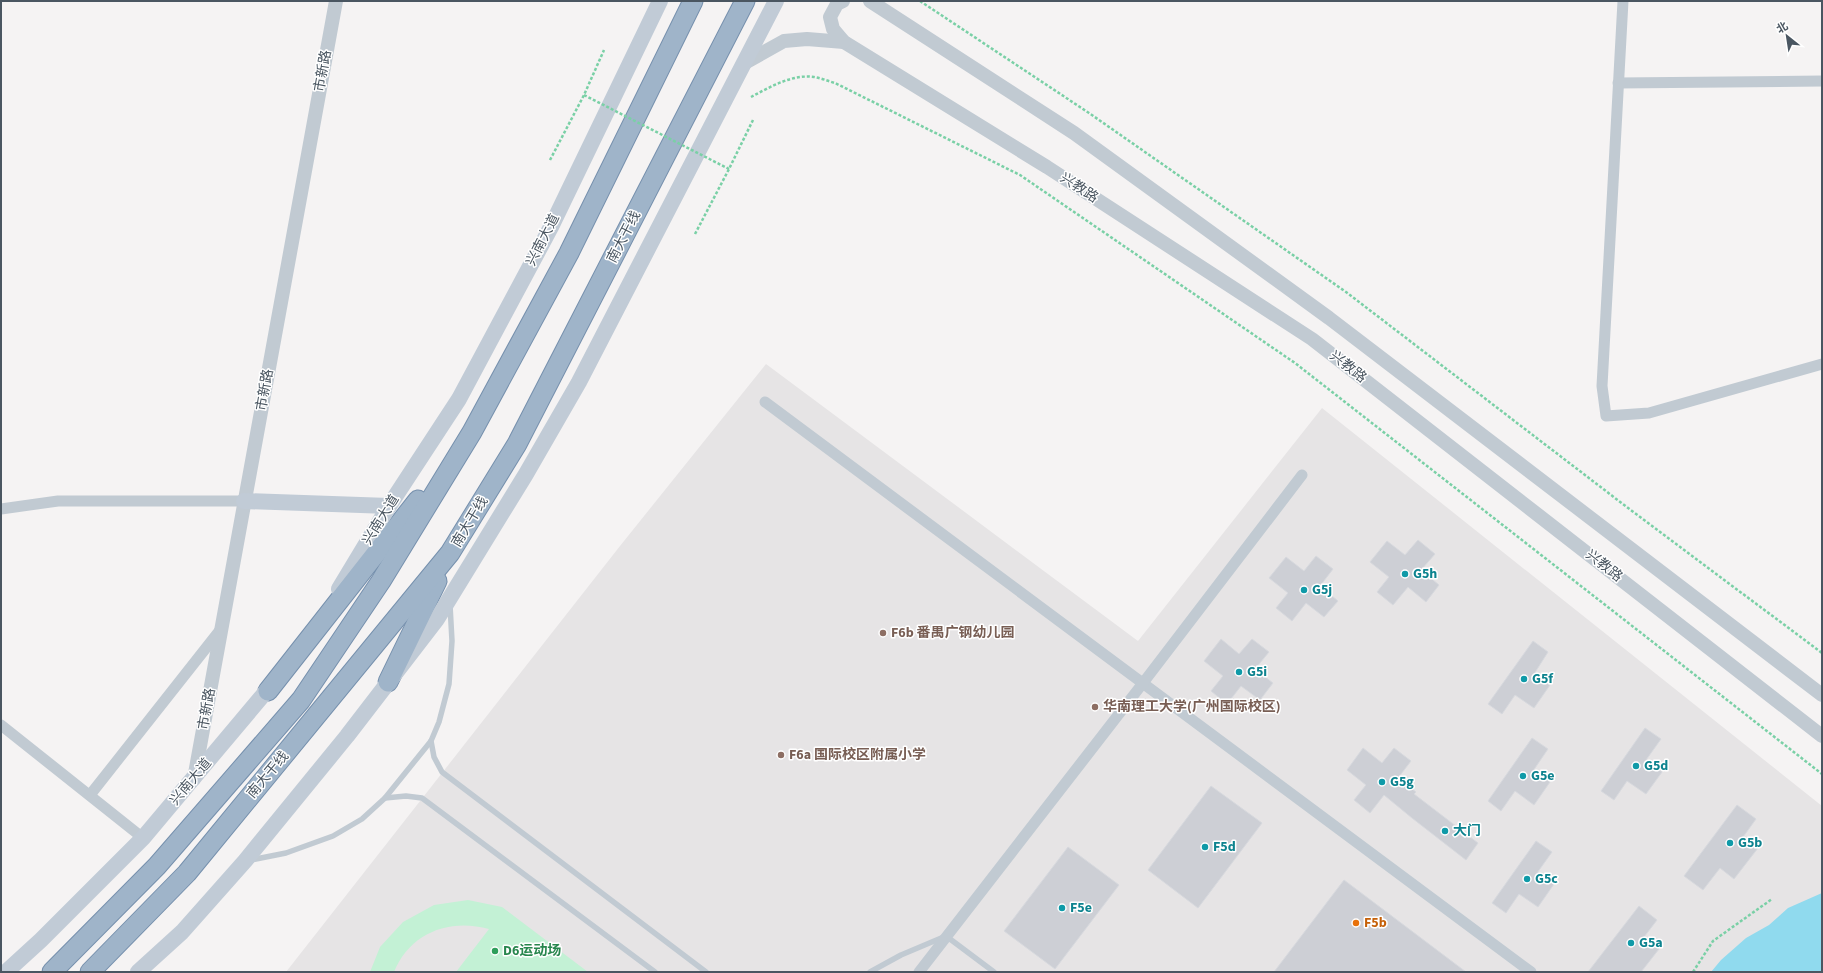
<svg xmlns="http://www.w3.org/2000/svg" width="1823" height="973" font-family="'Source Sans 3','Noto Sans SC',sans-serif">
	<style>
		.education { fill: #e6e4e5 }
		.green { fill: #c3f1d5 }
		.water { fill: #90daee }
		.building { fill: #cdcfd5; stroke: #d7d9de }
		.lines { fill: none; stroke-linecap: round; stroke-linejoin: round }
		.trunk-casing { stroke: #7690ad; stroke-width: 21 }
		.path { stroke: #7ad0a6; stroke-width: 2.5; stroke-dasharray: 3 2; stroke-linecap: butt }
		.service { stroke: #c1cad2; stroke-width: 5.5 }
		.minor { stroke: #c1cad2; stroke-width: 11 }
		.tertiary { stroke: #c1cad2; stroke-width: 14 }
		.secondary { stroke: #c1cbd6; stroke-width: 16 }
		.trunk { stroke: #9fb4c9; stroke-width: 19 }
		.path-bridge { stroke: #7ad0a6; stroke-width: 2.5; stroke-dasharray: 3 2; stroke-linecap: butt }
		.culture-dot { fill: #0f9aa8; stroke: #fff; stroke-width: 1.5 }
		.education-dot { fill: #8d6e63; stroke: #fff; stroke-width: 1.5 }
		.food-dot { fill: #e8710a; stroke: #fff; stroke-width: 1.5 }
		.leisure-dot { fill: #2e9e5b; stroke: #fff; stroke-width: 1.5 }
		.labels { text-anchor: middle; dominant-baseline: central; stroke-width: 3; stroke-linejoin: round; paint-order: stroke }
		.street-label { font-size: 14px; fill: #4a5661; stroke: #fff }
		.culture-label { font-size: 14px; font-weight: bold; fill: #0d838f; stroke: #fff; text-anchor: start }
		.education-label { font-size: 14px; font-weight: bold; fill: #785e54; stroke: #fff; text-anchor: start }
		.food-label { font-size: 14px; font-weight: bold; fill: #c56008; stroke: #fff; text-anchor: start }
		.leisure-label { font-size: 14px; font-weight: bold; fill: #27864d; stroke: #fff; text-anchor: start }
	</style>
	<rect width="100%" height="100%" fill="#f5f3f3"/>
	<path class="education" d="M766,364L1138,641L1322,408L1822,806V972H286L620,546Z"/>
	<path class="green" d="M468,900L502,907L588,972H456L489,929C449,918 410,933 394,972H370L380,947L403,922L434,905Z"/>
	<path class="water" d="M1822,893V972H1711L1721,960L1746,938L1769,925L1788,908Z"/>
	<g class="building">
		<path d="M1418,540L1435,554L1421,570L1439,585L1426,602L1408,587L1393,605L1377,592L1389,577L1370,562L1387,541L1405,555Z"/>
		<path d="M1316,556L1333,569L1320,586L1338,601L1324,617L1306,603L1292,621L1276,608L1288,593L1269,578L1286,557L1304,571Z"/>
		<path d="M1221,639L1239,654L1252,639L1269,652L1255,669L1273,683L1260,700L1241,686L1227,704L1211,691L1223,676L1204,661Z"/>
		<path d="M1533,641L1548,652L1534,674L1550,685L1534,708L1515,695L1502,714L1488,704Z"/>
		<path d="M1645,728L1661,739L1646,760L1662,772L1646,794L1627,781L1614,800L1601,791Z"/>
		<path d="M1532,738L1548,749L1533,771L1550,782L1534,805L1515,791L1501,811L1488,801Z"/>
		<path d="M1363,748L1382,763L1394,748L1411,761L1398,778L1416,792L1414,794L1478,843L1466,860L1412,818L1384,795L1370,813L1354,800L1366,785L1347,770Z"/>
		<path d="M1211,786L1262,823L1198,908L1148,870Z"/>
		<path d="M1737,805L1756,819L1743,837L1758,848L1734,879L1720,868L1703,890L1684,876Z"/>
		<path d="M1536,841L1552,852L1537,873L1554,884L1538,907L1519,894L1506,913L1492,903Z"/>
		<path d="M1068,847L1119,885L1055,969L1004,931Z"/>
		<path d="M1344,880L1466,972H1274Z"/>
		<path d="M1639,906L1657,920L1644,937L1659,949L1641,972H1588Z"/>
	</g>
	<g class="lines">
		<defs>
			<g id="trunk">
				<path d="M388,682L437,581"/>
				<path d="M268,691L418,500"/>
				<path d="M52,972L157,866L301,700L381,581L472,432L569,253L693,1"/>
				<path d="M90,972L187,873L450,553L517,444L745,1"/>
			</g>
		</defs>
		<use href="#trunk" class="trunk-casing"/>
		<g class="path">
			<path d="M920,1L1089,113L1346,292L1632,511L1822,653"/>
			<path d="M751,97C770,87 792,74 814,77C821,78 828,81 835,83L1020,175L1295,363L1822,774"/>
			<path d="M550,160L584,95L604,50"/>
			<path d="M695,234L729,169L753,120"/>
			<path d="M1693,972L1713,941L1772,899"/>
		</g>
		<g class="service">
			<path d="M431,741L434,757L442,772L706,972"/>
			<path d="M385,798L406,796L422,798L655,972"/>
			<path d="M251,860L286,853L333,836L362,819L385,798L431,741L439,722L449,684L452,641L450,605"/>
			<path d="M870,972L901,955L946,936L994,972"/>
		</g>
		<g class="minor">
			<path d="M1623,1L1602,386L1606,416L1649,413L1822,364"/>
			<path d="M1618,83L1822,81"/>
			<path d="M765,402L1531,972"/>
			<path d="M1,509L58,501H244"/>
			<path d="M1,725L143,838"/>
			<path d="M90,795L221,629"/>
			<path d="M919,972L1143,683L1302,475"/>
		</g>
		<g class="tertiary">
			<path d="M843,1L837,4L830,17L833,29L844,42L1047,167L1312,339L1822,736"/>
			<path d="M870,1L1074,133L1329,318L1822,695"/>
			<path d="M743,64L784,41L807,39L844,42"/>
			<path d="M194,779L336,1"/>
		</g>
		<g class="secondary">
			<path d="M244,501L389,506"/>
			<path d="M339,589L389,506L459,399L551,227L660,1"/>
			<path d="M6,972L41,940L143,838L274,682"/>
			<path d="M138,972L182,932L245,861L347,736L437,619L526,474L579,382L776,1"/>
		</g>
		<use href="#trunk" class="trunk"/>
		<path class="path-bridge" d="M584,95L729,169"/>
	</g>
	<g class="culture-dot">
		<circle cx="1405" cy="574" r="4"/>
		<circle cx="1304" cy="590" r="4"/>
		<circle cx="1239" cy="672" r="4"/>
		<circle cx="1524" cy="679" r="4"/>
		<circle cx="1636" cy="766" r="4"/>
		<circle cx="1523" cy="776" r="4"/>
		<circle cx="1382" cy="782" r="4"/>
		<circle cx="1445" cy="831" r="4"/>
		<circle cx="1730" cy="843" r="4"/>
		<circle cx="1205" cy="847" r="4"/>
		<circle cx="1527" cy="879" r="4"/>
		<circle cx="1062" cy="908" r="4"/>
		<circle cx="1631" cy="943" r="4"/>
	</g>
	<g class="education-dot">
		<circle cx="883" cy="633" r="4"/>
		<circle cx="1095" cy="707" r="4"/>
		<circle cx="781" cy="755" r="4"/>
	</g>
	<circle class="food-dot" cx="1356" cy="923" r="4"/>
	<circle class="leisure-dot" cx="495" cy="951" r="4"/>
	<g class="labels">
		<g class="street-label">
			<text transform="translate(323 71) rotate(-80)">市新路</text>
			<text transform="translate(1079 188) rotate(33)">兴教路</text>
			<text transform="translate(624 237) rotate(-63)">南大干线</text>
			<text transform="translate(543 240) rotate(-63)">兴南大道</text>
			<text transform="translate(1348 367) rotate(38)">兴教路</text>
			<text transform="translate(265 390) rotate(-80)">市新路</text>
			<text transform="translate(381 520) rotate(-58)">兴南大道</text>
			<text transform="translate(470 522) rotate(-59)">南大干线</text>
			<text transform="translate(1604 566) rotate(38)">兴教路</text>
			<text transform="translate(207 709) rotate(-80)">市新路</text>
			<text transform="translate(268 775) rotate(-50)">南大干线</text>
			<text transform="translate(191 782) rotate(-50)">兴南大道</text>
		</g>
		<g class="culture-label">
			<text x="1413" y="574">G5h</text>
			<text x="1312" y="590">G5j</text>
			<text x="1247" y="672">G5i</text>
			<text x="1532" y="679">G5f</text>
			<text x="1644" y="766">G5d</text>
			<text x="1531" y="776">G5e</text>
			<text x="1390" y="782">G5g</text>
			<text x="1453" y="831">大门</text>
			<text x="1738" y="843">G5b</text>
			<text x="1213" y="847">F5d</text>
			<text x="1535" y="879">G5c</text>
			<text x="1070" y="908">F5e</text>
			<text x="1639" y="943">G5a</text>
		</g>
		<g class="education-label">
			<text x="891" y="633">F6b 番禺广钢幼儿园</text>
			<text x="1103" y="707">华南理工大学(广州国际校区)</text>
			<text x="789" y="755">F6a 国际校区附属小学</text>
		</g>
		<g class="food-label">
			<text x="1364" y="923">F5b</text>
		</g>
		<g class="leisure-label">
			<text x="503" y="951">D6运动场</text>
		</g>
	</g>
	<rect width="1823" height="973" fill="none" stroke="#4a5661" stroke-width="4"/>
	<g transform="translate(1787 36) rotate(330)" stroke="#ffffff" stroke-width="3" paint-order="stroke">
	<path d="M0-3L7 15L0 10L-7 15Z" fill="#4a5661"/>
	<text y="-6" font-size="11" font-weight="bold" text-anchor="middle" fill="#4a5661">北</text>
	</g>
</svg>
